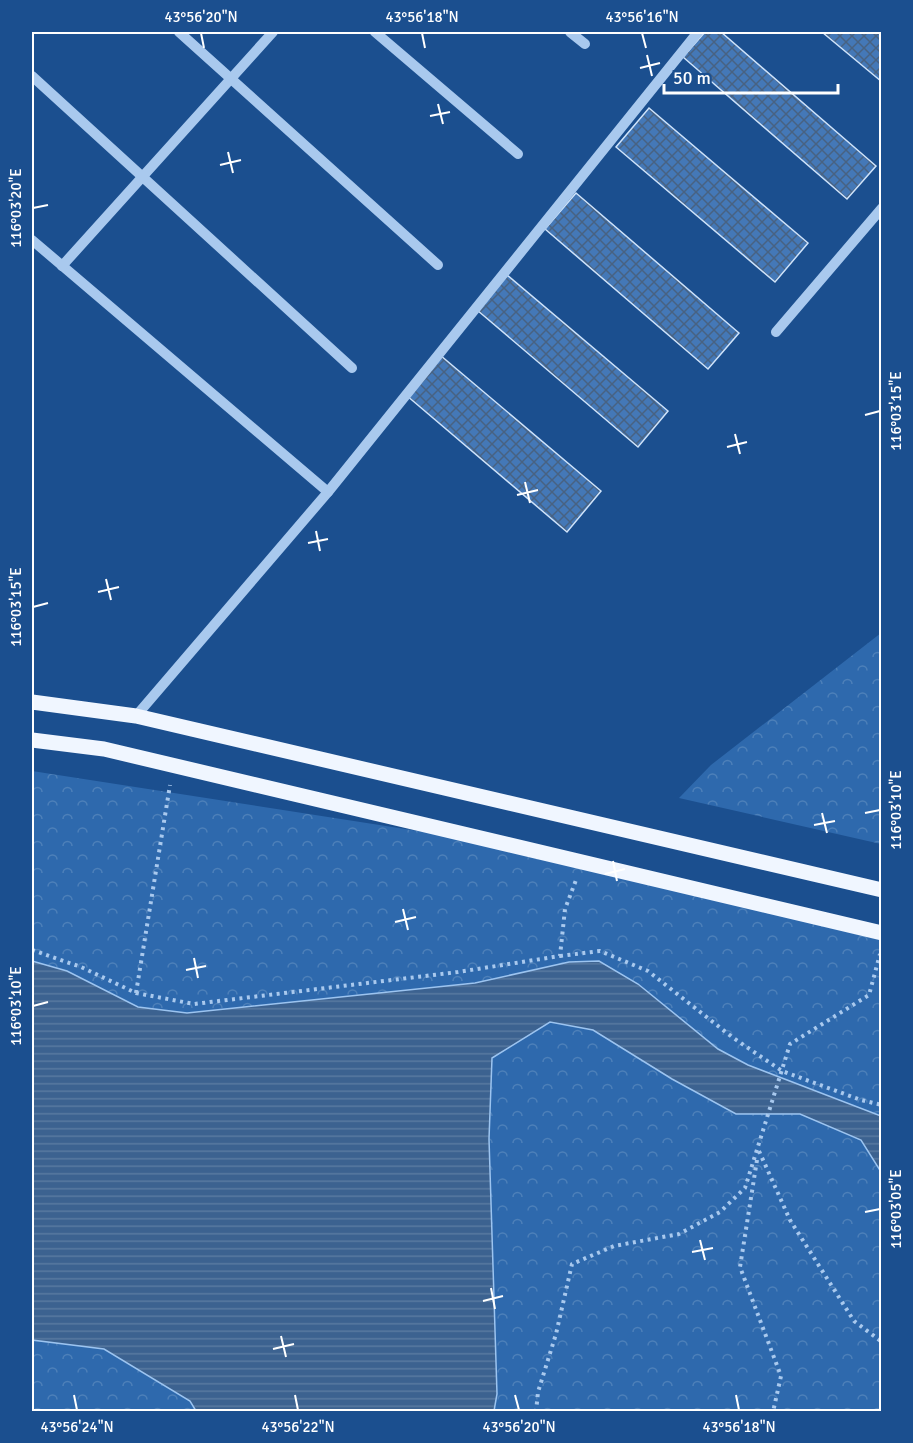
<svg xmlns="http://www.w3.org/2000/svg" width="913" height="1443" font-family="Signika,sans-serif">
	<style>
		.forest { fill: url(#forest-crowns) }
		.water { fill: url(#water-rules); stroke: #9cc4f0; stroke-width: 1.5 }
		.building { fill: url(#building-cross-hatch); stroke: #cfe3fa; stroke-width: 1.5 }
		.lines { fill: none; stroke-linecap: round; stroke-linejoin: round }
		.path { stroke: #a9c9ee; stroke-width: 4; stroke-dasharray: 3 4.5; stroke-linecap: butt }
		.minor { stroke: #a9c9ee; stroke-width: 10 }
		.major { stroke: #f0f6ff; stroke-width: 15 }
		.ticks { fill: none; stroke: #fff; stroke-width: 2 }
		.neatline { fill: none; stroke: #fff; stroke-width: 2 }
		.ticks-label { font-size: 15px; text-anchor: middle; fill: #fff }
	</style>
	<defs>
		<pattern id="forest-crowns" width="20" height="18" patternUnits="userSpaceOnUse" patternTransform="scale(1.5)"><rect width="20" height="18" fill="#2e69ad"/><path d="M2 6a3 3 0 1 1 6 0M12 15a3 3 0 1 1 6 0" fill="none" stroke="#4d80b9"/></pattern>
		<pattern id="water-rules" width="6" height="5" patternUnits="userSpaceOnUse" patternTransform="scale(1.5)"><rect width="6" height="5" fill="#3c6290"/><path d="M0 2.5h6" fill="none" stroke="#597aa1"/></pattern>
		<pattern id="building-cross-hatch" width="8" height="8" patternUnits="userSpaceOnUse" patternTransform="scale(1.5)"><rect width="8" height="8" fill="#4478b7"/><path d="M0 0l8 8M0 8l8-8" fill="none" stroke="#486282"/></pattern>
	</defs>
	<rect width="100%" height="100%" fill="#1b4f8f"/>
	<g class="forest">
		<path d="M881,633V844L679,798L711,765Z"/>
		<path d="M32,771L463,838L881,940V1411H32Z"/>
	</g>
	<path class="water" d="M32,961L67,971L138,1007L187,1013L475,983L569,962L599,961L638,984L718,1049L748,1065L881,1116V1172L861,1140L800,1114H736L672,1079L593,1030L550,1022L492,1058L489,1139L497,1394L494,1411H196L190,1401L104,1349L32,1340Z"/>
	<g class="building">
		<path d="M705,32H721L876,166L847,199L683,57Z"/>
		<path d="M822,32H882V82Z"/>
		<path d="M649,108L808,243L775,282L616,147Z"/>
		<path d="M576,193L739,333L708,369L545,229Z"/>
		<path d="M507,275L668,411L638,447L477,310Z"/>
		<path d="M440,355L601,491L567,532L406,395Z"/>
	</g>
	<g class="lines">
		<g class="path">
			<path d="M32,774V771"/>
			<path d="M32,950L81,967L136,993L194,1004L458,972L560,956L565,909L576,880"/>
			<path d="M560,956L600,951L648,971L732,1037L782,1071L861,1100L882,1105"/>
			<path d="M136,993L170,785"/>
			<path d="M759,1151L790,1220L854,1321L882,1342"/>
			<path d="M757,1160L740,1267L781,1376L773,1412"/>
			<path d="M536,1412L538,1392L556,1334L572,1264L614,1246L679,1234L720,1212L745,1188L790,1044L869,995L880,954"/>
		</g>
		<g class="minor">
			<path d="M179,32L438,265"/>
			<path d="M375,32L518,154"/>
			<path d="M570,32L585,44"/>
			<path d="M32,76L352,368"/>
			<path d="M32,240L328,492"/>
			<path d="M62,266L273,32"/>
			<path d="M776,332L882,208"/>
			<path d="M136,716L328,492L698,32"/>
		</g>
		<g class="major">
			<path d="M32,702L136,716L882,890"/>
			<path d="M32,740L104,749L882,933"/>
		</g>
	</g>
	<path class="ticks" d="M201,33L204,48M422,33L425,48M642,33L646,48M647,55L652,76M640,68L660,63M438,104L443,124M430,116L450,112M228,152L233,173M220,165L241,160M33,208L48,205M865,415L880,411M735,434L740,454M727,447L747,442M525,482L530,503M517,495L538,490M316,531L320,551M308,543L328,539M106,579L111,600M98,592L119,587M33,607L48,603M822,813L827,833M865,813L880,810M814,825L835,821M613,861L617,881M605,874L625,869M403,909L408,930M395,922L416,917M194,958L198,978M186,970L206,966M33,1006L48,1002M865,1212L880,1209M700,1240L705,1260M692,1252L713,1248M491,1288L495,1309M483,1301L503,1296M281,1336L286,1357M273,1349L294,1344M74,1395L77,1410M295,1395L298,1410M515,1395L519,1410M736,1395L739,1410"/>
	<rect width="913" height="1443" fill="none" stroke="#1b4f8f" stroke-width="66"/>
	<path d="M664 84v9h174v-9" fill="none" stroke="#ffffff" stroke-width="3"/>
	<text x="673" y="84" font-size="18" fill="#ffffff" stroke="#1b4f8f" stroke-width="4.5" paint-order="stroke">50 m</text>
	<rect x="33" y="33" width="847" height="1377" class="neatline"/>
	<g class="ticks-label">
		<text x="201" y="22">43°56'20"N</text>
		<text x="422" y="22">43°56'18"N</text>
		<text x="642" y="22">43°56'16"N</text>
		<text transform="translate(16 208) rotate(-90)" y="5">116°03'20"E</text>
		<text transform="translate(896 411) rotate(-90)" y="5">116°03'15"E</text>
		<text transform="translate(16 607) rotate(-90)" y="5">116°03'15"E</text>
		<text transform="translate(896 810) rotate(-90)" y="5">116°03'10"E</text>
		<text transform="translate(16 1006) rotate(-90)" y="5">116°03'10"E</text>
		<text transform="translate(896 1209) rotate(-90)" y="5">116°03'05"E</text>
		<text x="77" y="1432">43°56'24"N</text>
		<text x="298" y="1432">43°56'22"N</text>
		<text x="519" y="1432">43°56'20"N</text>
		<text x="739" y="1432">43°56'18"N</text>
	</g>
</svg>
